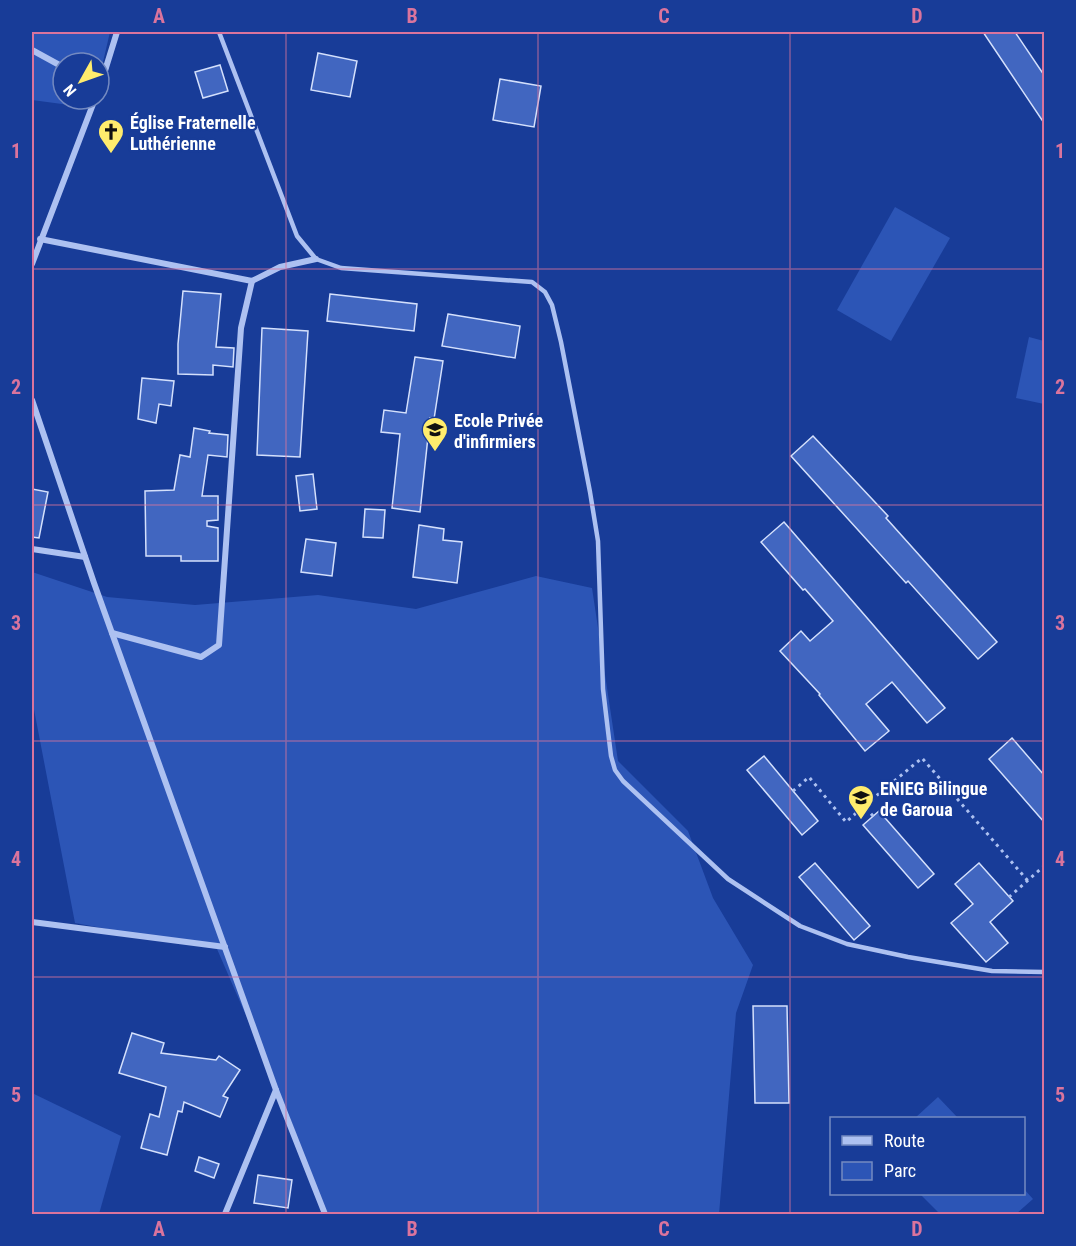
<svg xmlns="http://www.w3.org/2000/svg" width="1076" height="1246" font-family="'Roboto Condensed',sans-serif">
	<style>
		.green { fill: #2c55b6 }
		.building { fill: #4166c0; stroke: #d4e0fc; stroke-width: 1.5 }
		.lines { fill: none; stroke-linecap: round; stroke-linejoin: round }
		.path { stroke: #adc1f1; stroke-width: 3; stroke-dasharray: 3 4.5; stroke-linecap: butt }
		.lane { stroke: #adc1f1; stroke-width: 4.5 }
		.street { stroke: #adc1f1; stroke-width: 6 }
		.grid { fill: none; stroke: #da749d; stroke-width: 1.5; stroke-opacity: 0.55 }
		.labels { text-anchor: middle; dominant-baseline: central; stroke-width: 4.5; stroke-linejoin: round; paint-order: stroke }
		.poi-label { font-size: 18px; font-weight: bold; fill: #fff; stroke: #183c98; text-anchor: start }
		.neatline { fill: none; stroke: #da749d; stroke-width: 2 }
		.grid-label { font-size: 20px; text-anchor: middle; font-weight: bold; fill: #da749d }
	</style>
	<rect width="100%" height="100%" fill="#183c98"/>
	<g class="green">
		<path d="M32,32H110L99,79V63H63V99H94L92,108L32,100Z"/>
		<path d="M895,207L950,238L891,341L837,310Z"/>
		<path d="M1029,337L1044,341V404L1016,398Z"/>
		<path d="M32,572L107,597L195,605L318,595L416,609L536,576L592,588L618,761L688,831L713,898L753,965L736,1013L719,1214H325L288,1112L217,949L75,923L32,699Z"/>
		<path d="M32,1093L121,1136L99,1214H32Z"/>
		<path d="M938,1097L958,1118H915Z"/>
		<path d="M1024,1189L1033,1199L1016,1214H940L920,1194H1024Z"/>
	</g>
	<g class="building">
		<path d="M983,32H1015L1044,75V123Z"/>
		<path d="M318,53L357,61L350,97L311,90Z"/>
		<path d="M220,65L228,91L203,98L195,72Z"/>
		<path d="M500,79L541,86L534,127L493,120Z"/>
		<path d="M183,291L221,294L216,347L234,348L233,367L213,365V375L178,374V344Z"/>
		<path d="M330,294L417,304L414,331L327,321Z"/>
		<path d="M448,314L520,326L515,358L442,346Z"/>
		<path d="M262,328L308,331L300,457L257,455Z"/>
		<path d="M415,357L443,361L434,419L430,418L420,512L392,508L400,434L381,432L384,410L406,413Z"/>
		<path d="M142,378L174,381L171,406L159,404L156,423L138,419Z"/>
		<path d="M194,428L210,431L209,433L228,435L227,457L208,455L202,496H218V520L207,521V526L218,528V561H181V556H146L145,491L174,490L180,455L190,457Z"/>
		<path d="M813,436L888,516L886,518L997,642L978,659L908,581L906,583L791,456Z"/>
		<path d="M313,474L317,509L300,511L296,476Z"/>
		<path d="M32,489L48,492L39,538L32,537Z"/>
		<path d="M365,509L385,510L383,538L363,537Z"/>
		<path d="M784,522L945,708L927,723L892,682L866,704L889,731L865,751L819,695L820,694L780,651L801,631L810,641L833,621L805,589L803,590L761,542Z"/>
		<path d="M419,525L444,529L443,540L462,542L457,583L413,577Z"/>
		<path d="M306,539L336,543L332,576L301,572Z"/>
		<path d="M1012,738L1044,775V822L989,759Z"/>
		<path d="M764,756L818,821L802,835L747,770Z"/>
		<path d="M879,811L934,874L918,888L863,825Z"/>
		<path d="M815,863L870,926L854,940L799,877Z"/>
		<path d="M979,863L1013,901L990,922L1008,943L986,962L951,923L973,904L955,884Z"/>
		<path d="M753,1006H787L789,1103H755Z"/>
		<path d="M132,1033L164,1043L161,1053L216,1060L219,1056L240,1070L223,1096L228,1098L220,1117L184,1102L182,1112L178,1111L167,1155L141,1148L150,1114L159,1117L166,1087L119,1073Z"/>
		<path d="M199,1157L219,1164L214,1178L195,1171Z"/>
		<path d="M258,1175L292,1180L288,1208L254,1203Z"/>
	</g>
	<g class="lines">
		<g class="path">
			<path d="M793,791L809,777L846,822L864,806"/>
			<path d="M873,816L864,806L922,758L1028,881"/>
			<path d="M1009,897L1044,866"/>
		</g>
		<path class="lane" d="M219,32L297,236L316,259L341,268L532,282L545,292L552,305L561,342L590,492L598,541L603,689L611,756L615,770L623,781L728,879L800,926L847,944L908,957L992,971L1044,972"/>
		<g class="street">
			<path d="M32,50L63,67"/>
			<path d="M99,90L117,32"/>
			<path d="M40,239L252,281L280,267L316,259"/>
			<path d="M32,264L95,99"/>
			<path d="M32,400L94,583L276,1090L325,1214"/>
			<path d="M32,549L85,557"/>
			<path d="M112,633L201,657L219,645L241,328L252,281"/>
			<path d="M32,922L225,947"/>
			<path d="M225,1214L276,1090"/>
		</g>
	</g>
	<path class="grid" d="M286,32V1214M538,32V1214M790,32V1214M32,269H1044M32,505H1044M32,741H1044M32,977H1044"/>
	<defs>
		<symbol id="church-pin" viewBox="-11 -11 22 30"><path d="M0 17L-7.5 6A9.5 9.5 0 1 1 7.5 6Z" fill="#ffec6d" stroke="#183c98"/><path d="M-1.2-6h2.4v3.5h3.3v2.4h-3.3V6h-2.4V-.1h-3.3v-2.4h3.3Z" fill="#111"/></symbol>
		<symbol id="school-pin" viewBox="-11 -11 22 30"><path d="M0 17L-7.5 6A9.5 9.5 0 1 1 7.5 6Z" fill="#ffec6d" stroke="#183c98"/><path d="M0-5L7-2L0 1L-7-2ZM-4 1L0 2.5L4 1V4Q0 6-4 4Z" fill="#111"/></symbol>
		<symbol id="university-pin" viewBox="-11 -11 22 30"><path d="M0 17L-7.5 6A9.5 9.5 0 1 1 7.5 6Z" fill="#ffec6d" stroke="#183c98"/><path d="M0-5L7-2L0 1L-7-2ZM-4 1L0 2.5L4 1V4Q0 6-4 4Z" fill="#111"/></symbol>
	</defs>
	<g fill-rule="evenodd">
		<use href="#church-pin" x="96" y="117" width="30" height="40"/>
		<use href="#school-pin" x="420" y="415" width="30" height="40"/>
		<use href="#university-pin" x="846" y="783" width="30" height="40"/>
	</g>
	<g class="labels">
		<g class="poi-label">
			<text x="130" y="122">Église Fraternelle<tspan x="130" dy="21">Luthérienne</tspan></text>
			<text x="454" y="420">Ecole Privée<tspan x="454" dy="21">d'infirmiers</tspan></text>
			<text x="880" y="788">ENIEG Bilingue<tspan x="880" dy="21">de Garoua</tspan></text>
		</g>
	</g>
	<rect width="1076" height="1246" fill="none" stroke="#183c98" stroke-width="66"/>
	<rect x="830" y="1117" width="195" height="78" fill="#183c98" stroke="#748ac1" stroke-width="1.5"/>
	<rect x="842" y="1136" width="30" height="9" fill="#adc1f1" stroke="#748ac1" stroke-width="1.5"/>
	<text x="884" y="1147" font-size="18" fill="#ffffff">Route</text>
	<rect x="842" y="1162" width="30" height="18" fill="#2c55b6" stroke="#748ac1" stroke-width="1.5"/>
	<text x="884" y="1177" font-size="18" fill="#ffffff">Parc</text>
	<g transform="translate(81 81) rotate(230)"><circle r="28" fill="#183c98" stroke="#748ac1" stroke-width="1.5"/>
	<path d="M0-4.5L10 22L0 15L-10 22Z" fill="#ffec6d"/>
	<text y="-9" font-size="16" font-weight="bold" text-anchor="middle" fill="#ffffff">N</text>
	</g>
	<rect x="33" y="33" width="1010" height="1180" class="neatline"/>
	<g class="grid-label">
		<text x="159" y="23">A</text>
		<text x="412" y="23">B</text>
		<text x="664" y="23">C</text>
		<text x="917" y="23">D</text>
		<text x="16" y="158">1</text>
		<text x="1060" y="158">1</text>
		<text x="16" y="394">2</text>
		<text x="1060" y="394">2</text>
		<text x="16" y="630">3</text>
		<text x="1060" y="630">3</text>
		<text x="16" y="866">4</text>
		<text x="1060" y="866">4</text>
		<text x="16" y="1102">5</text>
		<text x="1060" y="1102">5</text>
		<text x="159" y="1236">A</text>
		<text x="412" y="1236">B</text>
		<text x="664" y="1236">C</text>
		<text x="917" y="1236">D</text>
	</g>
</svg>
